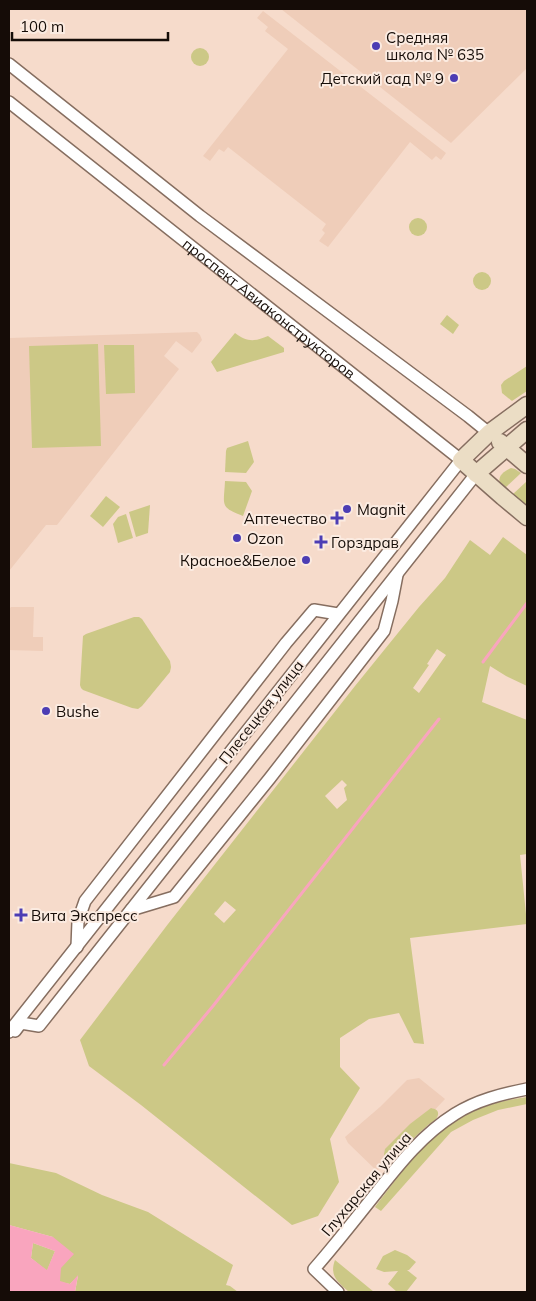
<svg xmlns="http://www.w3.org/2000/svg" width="536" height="1301" font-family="Mulish,sans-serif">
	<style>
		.built { fill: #efcdb9 }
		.green { fill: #ccc886; fill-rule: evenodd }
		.water { fill: #f9a5be; fill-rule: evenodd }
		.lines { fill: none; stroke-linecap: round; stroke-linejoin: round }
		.stream { stroke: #f9a5be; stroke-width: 3 }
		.street-casing { stroke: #866e60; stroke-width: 14 }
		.secondary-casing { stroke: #866e60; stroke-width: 19 }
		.street { stroke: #fff; stroke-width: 11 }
		.secondary { stroke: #ebddc5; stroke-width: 16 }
		.poi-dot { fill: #4c3db4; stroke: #fbebe1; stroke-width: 2 }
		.labels { text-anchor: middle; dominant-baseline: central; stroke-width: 4; stroke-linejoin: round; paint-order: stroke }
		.poi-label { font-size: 15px; fill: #150c07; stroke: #fbebe1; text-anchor: start }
		.street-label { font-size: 15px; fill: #150c07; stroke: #fbebe1 }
	</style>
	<rect width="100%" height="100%" fill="#f6dbcb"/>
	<g class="built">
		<path d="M281,9H527V68L451,143Z"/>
		<path d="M263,11L446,153L441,160L436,156L432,160L410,142L328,247L319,241L325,233L322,230L326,224L228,147L224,152L219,149L210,161L203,156L288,49L265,31L268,27L257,18Z"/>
		<path d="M197,332L200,335L202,340L192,353L176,341L164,356L179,369L57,525H46L9,571V338Z"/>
		<path d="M11,607H34L33,637H43V651L9,650V609Z"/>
		<path d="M419,1078L445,1099L377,1171L348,1143L345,1137L380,1107L407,1080Z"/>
	</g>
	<g class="green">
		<circle cx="200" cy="57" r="9"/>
		<circle cx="418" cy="227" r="9"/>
		<circle cx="482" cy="281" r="9"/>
		<path d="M447,315L459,325L453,334L440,324Z"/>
		<path d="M235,333C247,342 254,342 268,336L284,348V352L217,372L211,362Z"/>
		<path d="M98,344L101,446L32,448L29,346Z"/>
		<path d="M104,345H134L135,393L106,394Z"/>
		<path d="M527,366V391L512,401L502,393L501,385L504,381Z"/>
		<path d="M248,441L254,462L246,473L225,472L226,451L227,448Z"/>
		<path d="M511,468L515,469L521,473L504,489C495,480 500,473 511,468Z"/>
		<path d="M225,481L246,482L252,491L243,516C219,507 224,505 225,481Z"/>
		<path d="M527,481V507L512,495Z"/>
		<path d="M106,496L120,507L103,527L90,516Z"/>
		<path d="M150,505L148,533L136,537L129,512Z"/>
		<path d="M126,514L133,538L118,543L113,524L118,517Z"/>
		<path d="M503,537L527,555V686L506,676L490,666L482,702L527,720V854L520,855L527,924L410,938L424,1044L414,1043L399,1013L369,1019L340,1038V1067L360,1088L330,1139L339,1182L318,1216L292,1225L141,1105L89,1066L80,1040L168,924L355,686L419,607L445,578L470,540L490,555ZM437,649L446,655L419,693L413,688L429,665L427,664ZM342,780L347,785L344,788L347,800L337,809L325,796ZM225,901L236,910L224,923L214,914Z"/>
		<path d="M134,617H139L142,619L170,661L171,667L170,672L142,706L138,709L132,708L83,690L81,688L80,685L83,636L86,634Z"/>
		<path d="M527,1097V1104L498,1110L473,1120L451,1132L381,1211L375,1207C399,1176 426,1136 461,1118C481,1106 504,1100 527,1097Z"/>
		<path d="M431,1108C435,1109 439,1110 438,1115C437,1120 430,1123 427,1126C414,1137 404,1148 393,1160L390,1161L386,1159L384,1154L385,1149L410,1124Z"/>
		<path d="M9,1163L56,1173L102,1195L148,1212L233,1265L226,1285L230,1286L238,1292H75L78,1276L70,1284L60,1282V1268L53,1237L9,1225Z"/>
		<path d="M33,1243L55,1251L47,1271L31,1258Z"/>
		<path d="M395,1250L407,1255L416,1262L409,1270H407L417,1278L406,1292H397L388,1284L398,1271L384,1272L376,1269L383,1256Z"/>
		<path d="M335,1260L374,1292H349C338,1282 329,1276 335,1260Z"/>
	</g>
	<path class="water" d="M9,1225L53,1237L74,1254L61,1268L60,1281L70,1284L78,1275L75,1292H9V1268L10,1265L9,1264ZM33,1243L55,1251L47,1270L31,1258Z"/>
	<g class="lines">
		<g class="stream">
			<path d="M483,662L527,603"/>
			<path d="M164,1065L213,1006L439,719"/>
		</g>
		<defs>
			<g id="street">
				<path d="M9,64L200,216L468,416L489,433"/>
				<path id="s1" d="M9,102L461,460L9,1032"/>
				<path d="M131,910L174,897L270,778L384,631L392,601L397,575"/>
				<path d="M77,947L78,921L85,901L286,643L314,610L338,614"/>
				<path d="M15,1031L21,1023L39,1026L476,474"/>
				<path d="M338,1292L314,1269C336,1244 356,1218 377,1192C400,1163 423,1134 455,1114C477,1100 502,1094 527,1089"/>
			</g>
			<g id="secondary">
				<path d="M527,405L489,433L461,460L503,497L527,517"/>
				<path d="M500,442L527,465"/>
				<path d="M476,474L527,430"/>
			</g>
		</defs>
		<use href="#street" class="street-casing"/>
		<use href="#secondary" class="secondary-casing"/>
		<use href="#street" class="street"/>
		<use href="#secondary" class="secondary"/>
	</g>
	<g class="poi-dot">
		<circle cx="376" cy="46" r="5"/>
		<circle cx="454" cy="78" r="5"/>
		<circle cx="347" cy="509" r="5"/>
		<path d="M334.5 510.5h5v5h5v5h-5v5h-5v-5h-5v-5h5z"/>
		<circle cx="237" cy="538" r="5"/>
		<path d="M318.5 534.5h5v5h5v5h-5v5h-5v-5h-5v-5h5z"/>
		<circle cx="306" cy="560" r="5"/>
		<circle cx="46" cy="711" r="5"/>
		<path d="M18.5 907.5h5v5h5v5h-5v5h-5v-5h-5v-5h5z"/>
	</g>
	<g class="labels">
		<g class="poi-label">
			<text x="386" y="37">Средняя<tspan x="386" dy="17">школа № 635</tspan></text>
			<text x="444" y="78" text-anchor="end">Детский сад № 9</text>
			<text x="357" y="509">Magnit</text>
			<text x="327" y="518" text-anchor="end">Аптечество</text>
			<text x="247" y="538">Ozon</text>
			<text x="331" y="542">Горздрав</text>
			<text x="296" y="560" text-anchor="end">Красное&amp;Белое</text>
			<text x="56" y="711">Bushe</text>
			<text x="31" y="915">Вита Экспресс</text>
		</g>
		<g class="street-label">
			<text stroke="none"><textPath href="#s1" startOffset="332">проспект Авиаконструкторов</textPath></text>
			<text transform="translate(261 712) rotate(-52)">Плесецкая улица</text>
			<text transform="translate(366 1184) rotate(-50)">Глухарская улица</text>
		</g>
	</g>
	<rect width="536" height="1301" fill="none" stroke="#150c07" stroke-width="20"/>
	<path d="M12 32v8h156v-8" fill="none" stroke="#150c07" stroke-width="2.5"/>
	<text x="20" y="32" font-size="15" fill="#150c07" stroke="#fbebe1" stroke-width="4" paint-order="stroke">100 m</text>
</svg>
